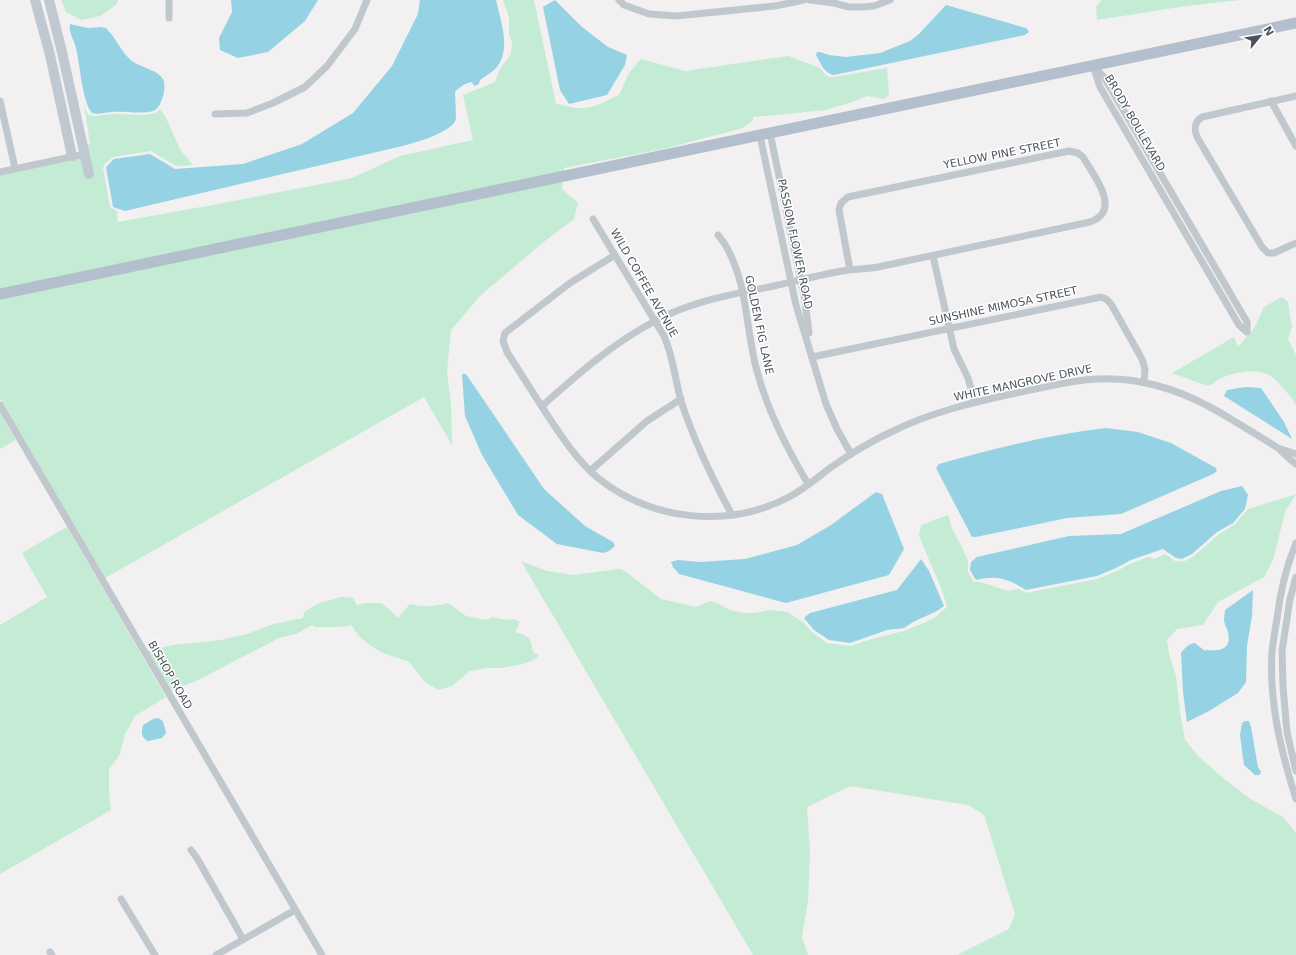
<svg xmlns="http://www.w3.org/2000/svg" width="1296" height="955" font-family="'DejaVu Sans',sans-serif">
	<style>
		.green { fill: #c4ebd3 }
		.water { fill: #95d3e4 }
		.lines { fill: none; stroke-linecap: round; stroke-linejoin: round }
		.street { stroke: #c0c7cd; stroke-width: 7 }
		.secondary { stroke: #c0c8d2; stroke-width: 10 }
		.primary { stroke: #b3bfcc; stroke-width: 11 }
		.labels { text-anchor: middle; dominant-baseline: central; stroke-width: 3; stroke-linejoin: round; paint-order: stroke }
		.street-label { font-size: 11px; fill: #4a535c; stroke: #fff }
	</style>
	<rect width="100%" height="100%" fill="#f2f0f0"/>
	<g class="green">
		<path d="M61,0H118L116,5L100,16L81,20L66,12Z"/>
		<path d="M503,0H534L556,104C565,105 574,109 584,108C596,108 609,99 619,95L629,73L641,59L685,71L788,56L820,68L824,73L829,77H834L887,68L889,95L884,99L868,96L846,104L825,110L753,117V120L743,128L663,149L564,168L563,173L0,291V175L83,158L87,145L90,144L84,104L86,111L89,115L95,116L113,114L144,115L156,113L160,109L165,116L181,151L193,165L176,166L151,151L113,157L104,165L103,168L110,207L117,211L118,222L229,202L352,178L400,156L473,140L463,95L495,82L500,69L511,54L512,41L509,35V17Z"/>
		<path d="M1102,0H1240L1186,6L1097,20L1096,6Z"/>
		<path d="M563,180L562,189L578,203L574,219L541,244L480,296L451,330L447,372L451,404L452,445L424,397L105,578L0,398V298Z"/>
		<path d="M1282,297L1288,302L1292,327L1288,339L1296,355V405C1291,397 1278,380 1269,375C1256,368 1235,372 1221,378C1217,380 1213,384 1208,386L1172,373L1234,337L1238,347L1255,327L1264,307Z"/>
		<path d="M0,412L16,440L0,449Z"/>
		<path d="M1296,494L1285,512L1273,560L1264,577L1218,602L1203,625L1177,629L1167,640L1169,654L1176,676L1180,712L1185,740L1198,756L1223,778L1249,798L1284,818L1296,833V955H957L1009,929L1015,914L984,815L968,805L850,786L807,807L810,852L808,901L802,937L808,955H753L521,561L547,571L573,575L620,569L625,571L661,599L696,607L710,601L719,604L730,610L743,613H756L769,610L788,612L804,623L812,632L827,643L850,646L872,639L904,631L933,619L947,607L942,590L919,536L921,525L948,515L952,529L961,545L968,561V572L974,582H980L1008,591L1019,589L1026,593L1097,579L1117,571L1132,563L1148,557L1154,559L1165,554L1175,561L1183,562L1194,556L1218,535L1235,524L1248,509Z"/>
		<path d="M67,527L166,697L135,716L125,734L119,756L109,769V792L111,810L0,874V625L47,597L22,553Z"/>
		<path d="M341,597L353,598L357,605L366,603H382L398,618L410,604C423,607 435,607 448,603L466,616L486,620L492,617L507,620L514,619L520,622L515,632C529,636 531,638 533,652L539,655L534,660L519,665L501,668H486L470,671L452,686L439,690L426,683L409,662L383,653L368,644L359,636L351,625L341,627H315L312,625L296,634L279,638L196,681L170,691L147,651L173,645L221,640L247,634L273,624L303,618L304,612L319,603Z"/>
	</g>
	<g class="water">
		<path d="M231,0H318L305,21L268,52L238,58L220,50L219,38L232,12Z"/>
		<path d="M420,0H496C501,23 513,53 493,71C489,74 484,77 480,80L479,84L474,86L472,82C466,83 459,87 455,92L456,119C453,133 408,145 394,148L125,211L113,207L106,167L114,159L150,154L175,169L243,164L302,144L353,113L392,66L418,14Z"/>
		<path d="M555,0L582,27L608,47L627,55L625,65L607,95L569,104L560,90L543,7Z"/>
		<path d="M946,5L1026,28L1028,30L1029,32L1025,35L834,75C825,74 820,63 816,55L817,52H820L829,55L846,57L880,53L910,41L919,34Z"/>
		<path d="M70,24L88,28L100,27L106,28C116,38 121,52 132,61C140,67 158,70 163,79C167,86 162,106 155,110C147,115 123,111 113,112C106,112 99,115 92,113C82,101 80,64 76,48C74,40 68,31 70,24Z"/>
		<path d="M462,374H466L544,489L585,526L613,542L615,546L609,551L603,553L557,544L518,515L482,455L465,416Z"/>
		<path d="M1246,387L1261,388L1284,422L1292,439L1224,396L1227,390Z"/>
		<path d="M1106,428L1138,432L1171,443L1216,468L1217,471L1213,474L1121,514L1067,518L976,537H972L936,468L939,464C994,448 1049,435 1106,428Z"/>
		<path d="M1242,486L1248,495L1245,509L1233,523L1217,532L1192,554L1182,559L1176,558L1163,549L1131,560L1116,568L1097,576L1026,590C1008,579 997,575 976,580L970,570L971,562L977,557L1069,536L1121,534L1221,491Z"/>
		<path d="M876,492L882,494L904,549L889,575L786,603L679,574L673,567L671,562L678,560L700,562L745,559L797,545L831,525Z"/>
		<path d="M921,559L929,571L944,606L937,611L913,622L904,628L887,630L850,643L829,640L814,630L804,618L810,613L897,590Z"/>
		<path d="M1253,590L1252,616L1247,646L1246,682L1238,693L1209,711L1187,722L1183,692L1181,653C1185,648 1188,644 1195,643L1205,651L1206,650C1220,651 1232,650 1228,632C1227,628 1224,624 1224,620C1224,617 1225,613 1225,610Z"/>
		<path d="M158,718L163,721L166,733L162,738L148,741C141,737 141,733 143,725L153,719Z"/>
		<path d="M1245,721H1249L1251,727L1258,767L1261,772L1259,775H1255L1244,765L1240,735L1242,723Z"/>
	</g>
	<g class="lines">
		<g class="street">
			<path d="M169,0V18"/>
			<path d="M619,0L624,5L649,14L676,16L775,6L804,0"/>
			<path d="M810,0L834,3L849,7H862L874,6L890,0"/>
			<path d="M1093,66L1104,77L1247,322V332L1239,325L1100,87Z"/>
			<path d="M1296,96L1202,117C1194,122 1194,129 1197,137L1262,247L1268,253H1274L1296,243"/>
			<path d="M0,101L15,168"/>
			<path d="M1271,101L1296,146"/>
			<path d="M215,114L247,113L273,103L305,87L327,66L355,29L367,0"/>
			<path d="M770,133L805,301L809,333"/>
			<path d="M760,136L796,305L826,404L837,429L851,454"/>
			<path d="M0,172L85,154"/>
			<path d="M593,219L664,336C673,356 675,379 681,401C694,441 712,478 732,515"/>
			<path d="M718,235C722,240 726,245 728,250C748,287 746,332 757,371C768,412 787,448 808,484"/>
			<path d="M615,255L570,283L505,333L503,341L507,352C519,371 532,391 544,410C560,434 576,460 598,478C652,521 728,529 789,497C804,489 817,478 830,468C850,454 871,441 893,431C932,412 974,402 1016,393C1043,388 1070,380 1098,379C1135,377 1175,388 1208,406C1220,412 1232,420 1244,427C1255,434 1268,441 1279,449C1285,454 1290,460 1296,464"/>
			<path d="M933,256L954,349L968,378L975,402"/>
			<path d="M812,357L1101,297L1106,299L1111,304L1142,359L1145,369L1144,382"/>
			<path d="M0,405L322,955"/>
			<path d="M542,406C577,375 613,343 655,321C692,301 734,294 774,286C797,281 819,275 842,271C854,269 866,269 878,267L1090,222C1123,210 1093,175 1083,157L1078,153L1069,151L848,197L841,203L839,210L850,270"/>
			<path d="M1281,449L1296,454"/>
			<path d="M590,471L647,421L681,399"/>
			<path d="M1296,543C1286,567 1280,593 1277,619C1275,630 1273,641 1272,652C1269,702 1281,752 1296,799"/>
			<path d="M1296,577L1290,599L1282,651L1283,687L1287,732L1296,771"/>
			<path d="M191,850L197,858L243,939"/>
			<path d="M121,899L155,955"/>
			<path d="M50,952L52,955"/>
			<path d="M216,955L295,910"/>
		</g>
		<g class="secondary">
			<path d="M35,0L50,55L72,156"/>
			<path d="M49,0L62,52L89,174"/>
		</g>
		<path class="primary" d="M0,294L1296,23"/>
	</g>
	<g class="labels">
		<g class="street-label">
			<text transform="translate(1135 123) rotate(60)">BRODY BOULEVARD</text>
			<text transform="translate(1002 154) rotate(-11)">YELLOW PINE STREET</text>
			<text transform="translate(795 244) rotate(78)">PASSION FLOWER ROAD</text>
			<text transform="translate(644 283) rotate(60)">WILD COFFEE AVENUE</text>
			<text transform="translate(1003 306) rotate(-12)">SUNSHINE MIMOSA STREET</text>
			<text transform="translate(759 325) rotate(78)">GOLDEN FIG LANE</text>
			<text transform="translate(1023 383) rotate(-12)">WHITE MANGROVE DRIVE</text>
			<text transform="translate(170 675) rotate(60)">BISHOP ROAD</text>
		</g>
	</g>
	<g transform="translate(1260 36) rotate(60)" stroke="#ffffff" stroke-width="3" paint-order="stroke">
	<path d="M0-3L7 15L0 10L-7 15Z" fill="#4a535c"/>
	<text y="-6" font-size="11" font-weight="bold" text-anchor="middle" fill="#4a535c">N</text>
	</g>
</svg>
